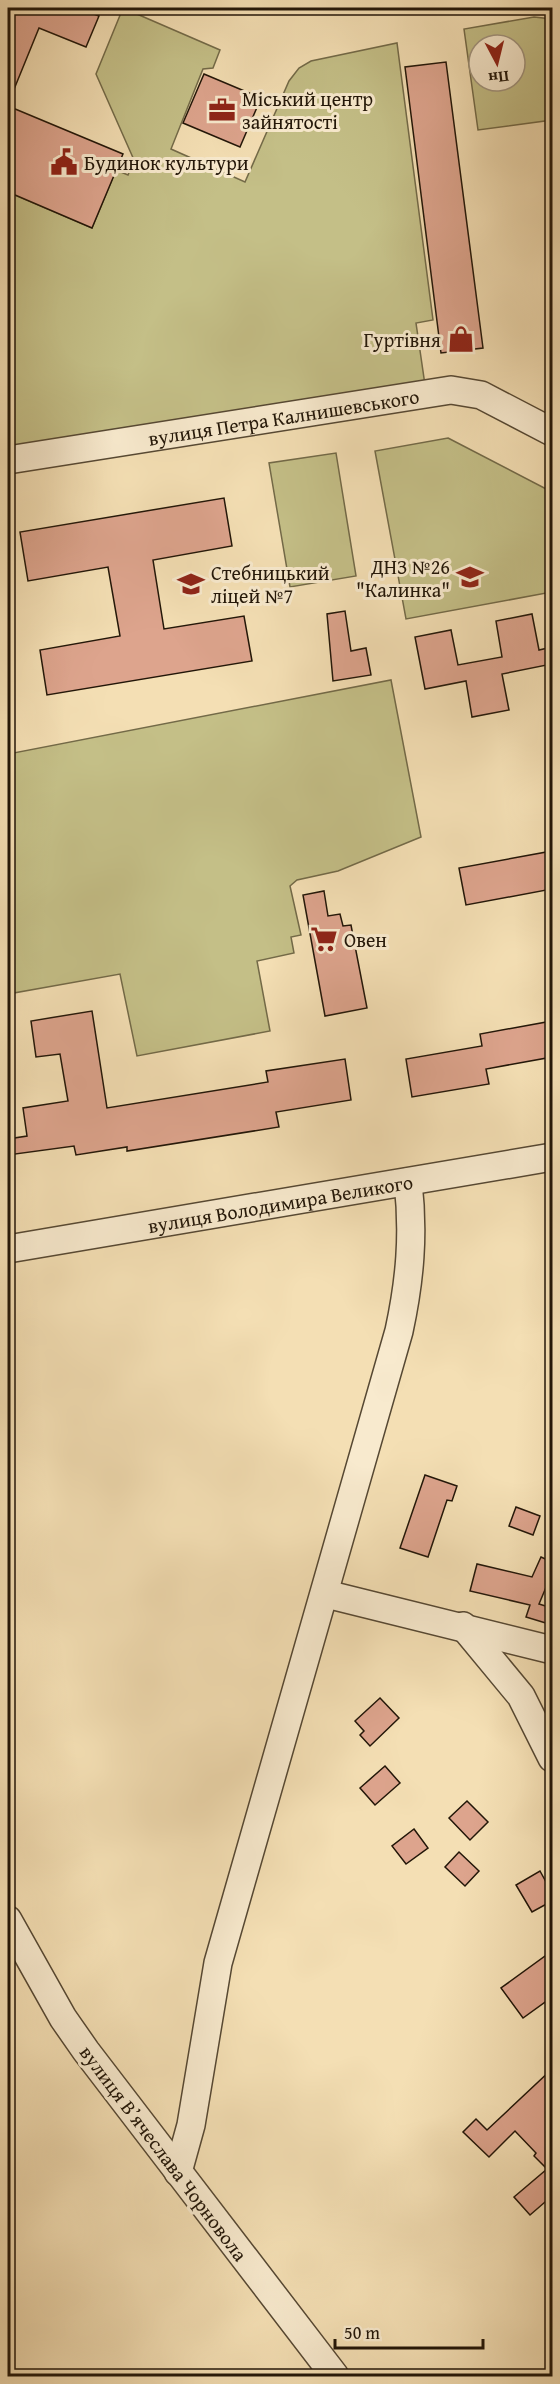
<svg xmlns="http://www.w3.org/2000/svg" width="560" height="2384" font-family="'Gentium Book Plus',serif">
	<style>
		.green { fill: #c4bf87; stroke: #736a48; stroke-width: 1.5; fill-rule: evenodd }
		.building { fill: #dda48d; stroke: #221608; stroke-width: 1.5 }
		.lines { fill: none; stroke-linecap: round; stroke-linejoin: round }
		.minor-casing { stroke: #564833; stroke-width: 30 }
		.minor { stroke: #f8eace; stroke-width: 27 }
		.labels { text-anchor: middle; dominant-baseline: central; stroke-width: 6; stroke-linejoin: round; paint-order: stroke }
		.poi-label { font-size: 20px; fill: #221608; stroke: #f8eace; text-anchor: start }
		.street-label { font-size: 20px; fill: #221608; stroke: #f8eace }
	</style>
	<rect width="100%" height="100%" fill="#f4dfb4"/>
	<filter id="stains"><feTurbulence type="fractalNoise" baseFrequency=".00333" numOctaves="4"/><feColorMatrix values="0 0 0 0 .2 0 0 0 0 .09 0 0 0 0 .02 0 0 0 .5 -.17"/></filter>
	<radialGradient id="worn" r=".72"><stop offset=".6" stop-color="#630" stop-opacity="0"/><stop offset="1" stop-color="#630" stop-opacity=".3"/></radialGradient>
	<g class="green">
		<path d="M123,8L220,50L213,68L203,69L171,149L245,182L289,81L299,68L311,61L397,43L433,320L416,323L425,385L8,452V192L92,228L116,170L128,175L134,160L96,74Z"/>
		<path d="M534,17L552,19V120L478,130L464,29ZM479,45H515V81H479Z"/>
		<path d="M448,438L552,492V592L406,619L375,451Z"/>
		<path d="M336,453L356,576L290,587L269,463Z"/>
		<path d="M391,680L421,837L338,871L297,880L290,886L301,935L291,937L294,953L257,961L270,1031L137,1056L120,974L8,994V754Z"/>
	</g>
	<g class="building">
		<path d="M8,8H78L99,16L86,47L39,28L8,104Z"/>
		<path d="M446,62L483,348L441,353L405,67Z"/>
		<path d="M204,74L261,98L240,147L183,123Z"/>
		<path d="M8,106L123,154L92,228L8,192Z"/>
		<path d="M224,498L232,546L153,560L164,629L244,616L252,661L47,695L40,650L120,636L108,567L28,581L20,532Z"/>
		<path d="M345,611L351,651L366,648L371,675L333,681L327,614Z"/>
		<path d="M532,614L539,650L552,647V664L502,674L509,710L472,717L466,681L425,689L415,637L451,630L458,665L502,657L496,621Z"/>
		<path d="M552,851V889L466,905L459,868Z"/>
		<path d="M324,891L328,916L340,914L343,926L351,925L367,1008L325,1016L303,895Z"/>
		<path d="M92,1011L107,1108L268,1082L266,1071L345,1059L351,1100L276,1112L279,1127L127,1151V1147L76,1155L74,1146L8,1155V1139L27,1136L23,1108L68,1101L60,1054L36,1057L31,1021Z"/>
		<path d="M552,1021V1057L486,1069L489,1084L412,1097L406,1059L482,1046L480,1034Z"/>
		<path d="M425,1475L457,1486L452,1501L447,1500L428,1557L400,1548Z"/>
		<path d="M516,1507L540,1516L533,1535L509,1526Z"/>
		<path d="M541,1557L552,1562V1573L539,1604L552,1608L549,1624L526,1617L530,1605L470,1591L477,1564L532,1577Z"/>
		<path d="M380,1698L399,1718L370,1746L360,1735L364,1731L355,1721Z"/>
		<path d="M385,1766L400,1783L375,1805L360,1788Z"/>
		<path d="M467,1801L488,1822L470,1840L449,1818Z"/>
		<path d="M414,1829L428,1848L406,1864L392,1846Z"/>
		<path d="M459,1852L479,1871L465,1886L445,1867Z"/>
		<path d="M540,1871L552,1893V1901L532,1912L516,1885Z"/>
		<path d="M552,1951V1997L523,2018L501,1988Z"/>
		<path d="M552,2069V2196L530,2215L514,2197L547,2169L534,2156L536,2153L515,2131L489,2157L463,2132L476,2119L487,2130Z"/>
	</g>
	<g class="lines">
		<defs>
			<g id="minor">
				<path id="s1" d="M8,460L451,390L481,395L552,432"/>
				<path id="s2" d="M8,1249L552,1157"/>
				<path d="M326,1594L552,1650"/>
				<path d="M463,1626L521,1696L552,1758"/>
				<path d="M8,1920L63,2018L86,2051L335,2376"/>
				<path d="M178,2172L191,2125L218,1963L399,1331C410,1280 414,1234 408,1182"/>
			</g>
		</defs>
		<use href="#minor" class="minor-casing"/>
		<use href="#minor" class="minor"/>
	</g>
	<defs>
		<symbol id="office-bare" viewBox="-9 -9 18 18"><path d="M-6-3h4V-5.5h4V-3h4V5H-6ZM-1-4.5V-3h2v-1.5ZM-6 0V1H6V0Z" fill="#8f2418" stroke="#f8eace" stroke-width="2.5" paint-order="stroke"/></symbol>
		<symbol id="civic-bare" viewBox="-9 -9 18 18"><path d="M-.6-6.5H3V-4.5H.6V-3L4-1V1h2V6H-6V1h2V-1L-.6-3ZM-1.2 2.5V6h2.4V2.5Z" fill="#8f2418" stroke="#f8eace" stroke-width="2.5" paint-order="stroke"/></symbol>
		<symbol id="shop-bare" viewBox="-9 -9 18 18"><path d="M-5-2.5h2.3a2.7 3.5 0 0 1 5.4 0H5L5.5 6h-11ZM-1.5-2.5h3a1.5 2.3 0 0 0-3 0Z" fill="#8f2418" stroke="#f8eace" stroke-width="2.5" paint-order="stroke"/></symbol>
		<symbol id="school-bare" viewBox="-9 -9 18 18"><path d="M0-5L7-2L0 1L-7-2ZM-4 1L0 2.5L4 1V4Q0 6-4 4Z" fill="#8f2418" stroke="#f8eace" stroke-width="2.5" paint-order="stroke"/></symbol>
		<symbol id="supermarket-bare" viewBox="-9 -9 18 18"><path d="M-6-5.5h2.5l.6 2H6L4.5 2H-2.5L-4.4-4H-6ZM-1.5 3.2a1.3 1.3 0 1 0 .1 0ZM3 3.2a1.3 1.3 0 1 0 .1 0Z" fill="#8f2418" stroke="#f8eace" stroke-width="2.5" paint-order="stroke"/></symbol>
	</defs>
	<g fill-rule="evenodd">
		<use href="#office-bare" x="203" y="91" width="38" height="38"/>
		<use href="#civic-bare" x="45" y="143" width="38" height="38"/>
		<use href="#shop-bare" x="442" y="320" width="38" height="38"/>
		<use href="#school-bare" x="451" y="558" width="38" height="38"/>
		<use href="#school-bare" x="172" y="565" width="38" height="38"/>
		<use href="#supermarket-bare" x="305" y="920" width="38" height="38"/>
	</g>
	<g class="labels">
		<g class="poi-label">
			<text x="242" y="98">Міський центр<tspan x="242" dy="23">зайнятості</tspan></text>
			<text x="84" y="162">Будинок культури</text>
			<text x="441" y="339" text-anchor="end">Гуртівня</text>
			<text x="450" y="566" text-anchor="end">ДНЗ №26<tspan x="450" dy="23">"Калинка"</tspan></text>
			<text x="211" y="572">Стебницький<tspan x="211" dy="23">ліцей №7</tspan></text>
			<text x="344" y="939">Овен</text>
		</g>
		<g class="street-label">
			<text stroke="none"><textPath href="#s1" startOffset="279">вулиця Петра Калнишевського</textPath></text>
			<text stroke="none"><textPath href="#s2" startOffset="276">вулиця Володимира Великого</textPath></text>
			<text transform="translate(164 2153) rotate(53)">вулиця Вʼячеслава Чорновола</text>
		</g>
	</g>
	<rect width="560" height="2384" fill="none" stroke="#f4dfb4" stroke-width="30"/>
	<rect x="9" y="9" width="542" height="2366" fill="none" stroke="#221608" stroke-width="3"/>
	<rect x="15" y="15" width="530" height="2354" fill="none" stroke="#221608" stroke-width="1.5"/>
	<g transform="translate(497 63) rotate(173)"><circle r="28" fill="#f8eace" stroke="#a2957f" stroke-width="1.5"/>
	<path d="M0-4.5L10 22L0 15L-10 22Z" fill="#8f2418"/>
	<text y="-9" font-size="16" font-weight="bold" text-anchor="middle" fill="#221608">Пн</text>
	</g>
	<path d="M335 2339v9h148v-9" fill="none" stroke="#221608" stroke-width="3"/>
	<text x="344" y="2339" font-size="18" fill="#221608" stroke="#f8eace" stroke-width="4.5" paint-order="stroke">50 m</text>
	<rect width="100%" height="100%" filter="url(#stains)"/>
	<rect width="100%" height="100%" fill="url(#worn)"/>
</svg>
